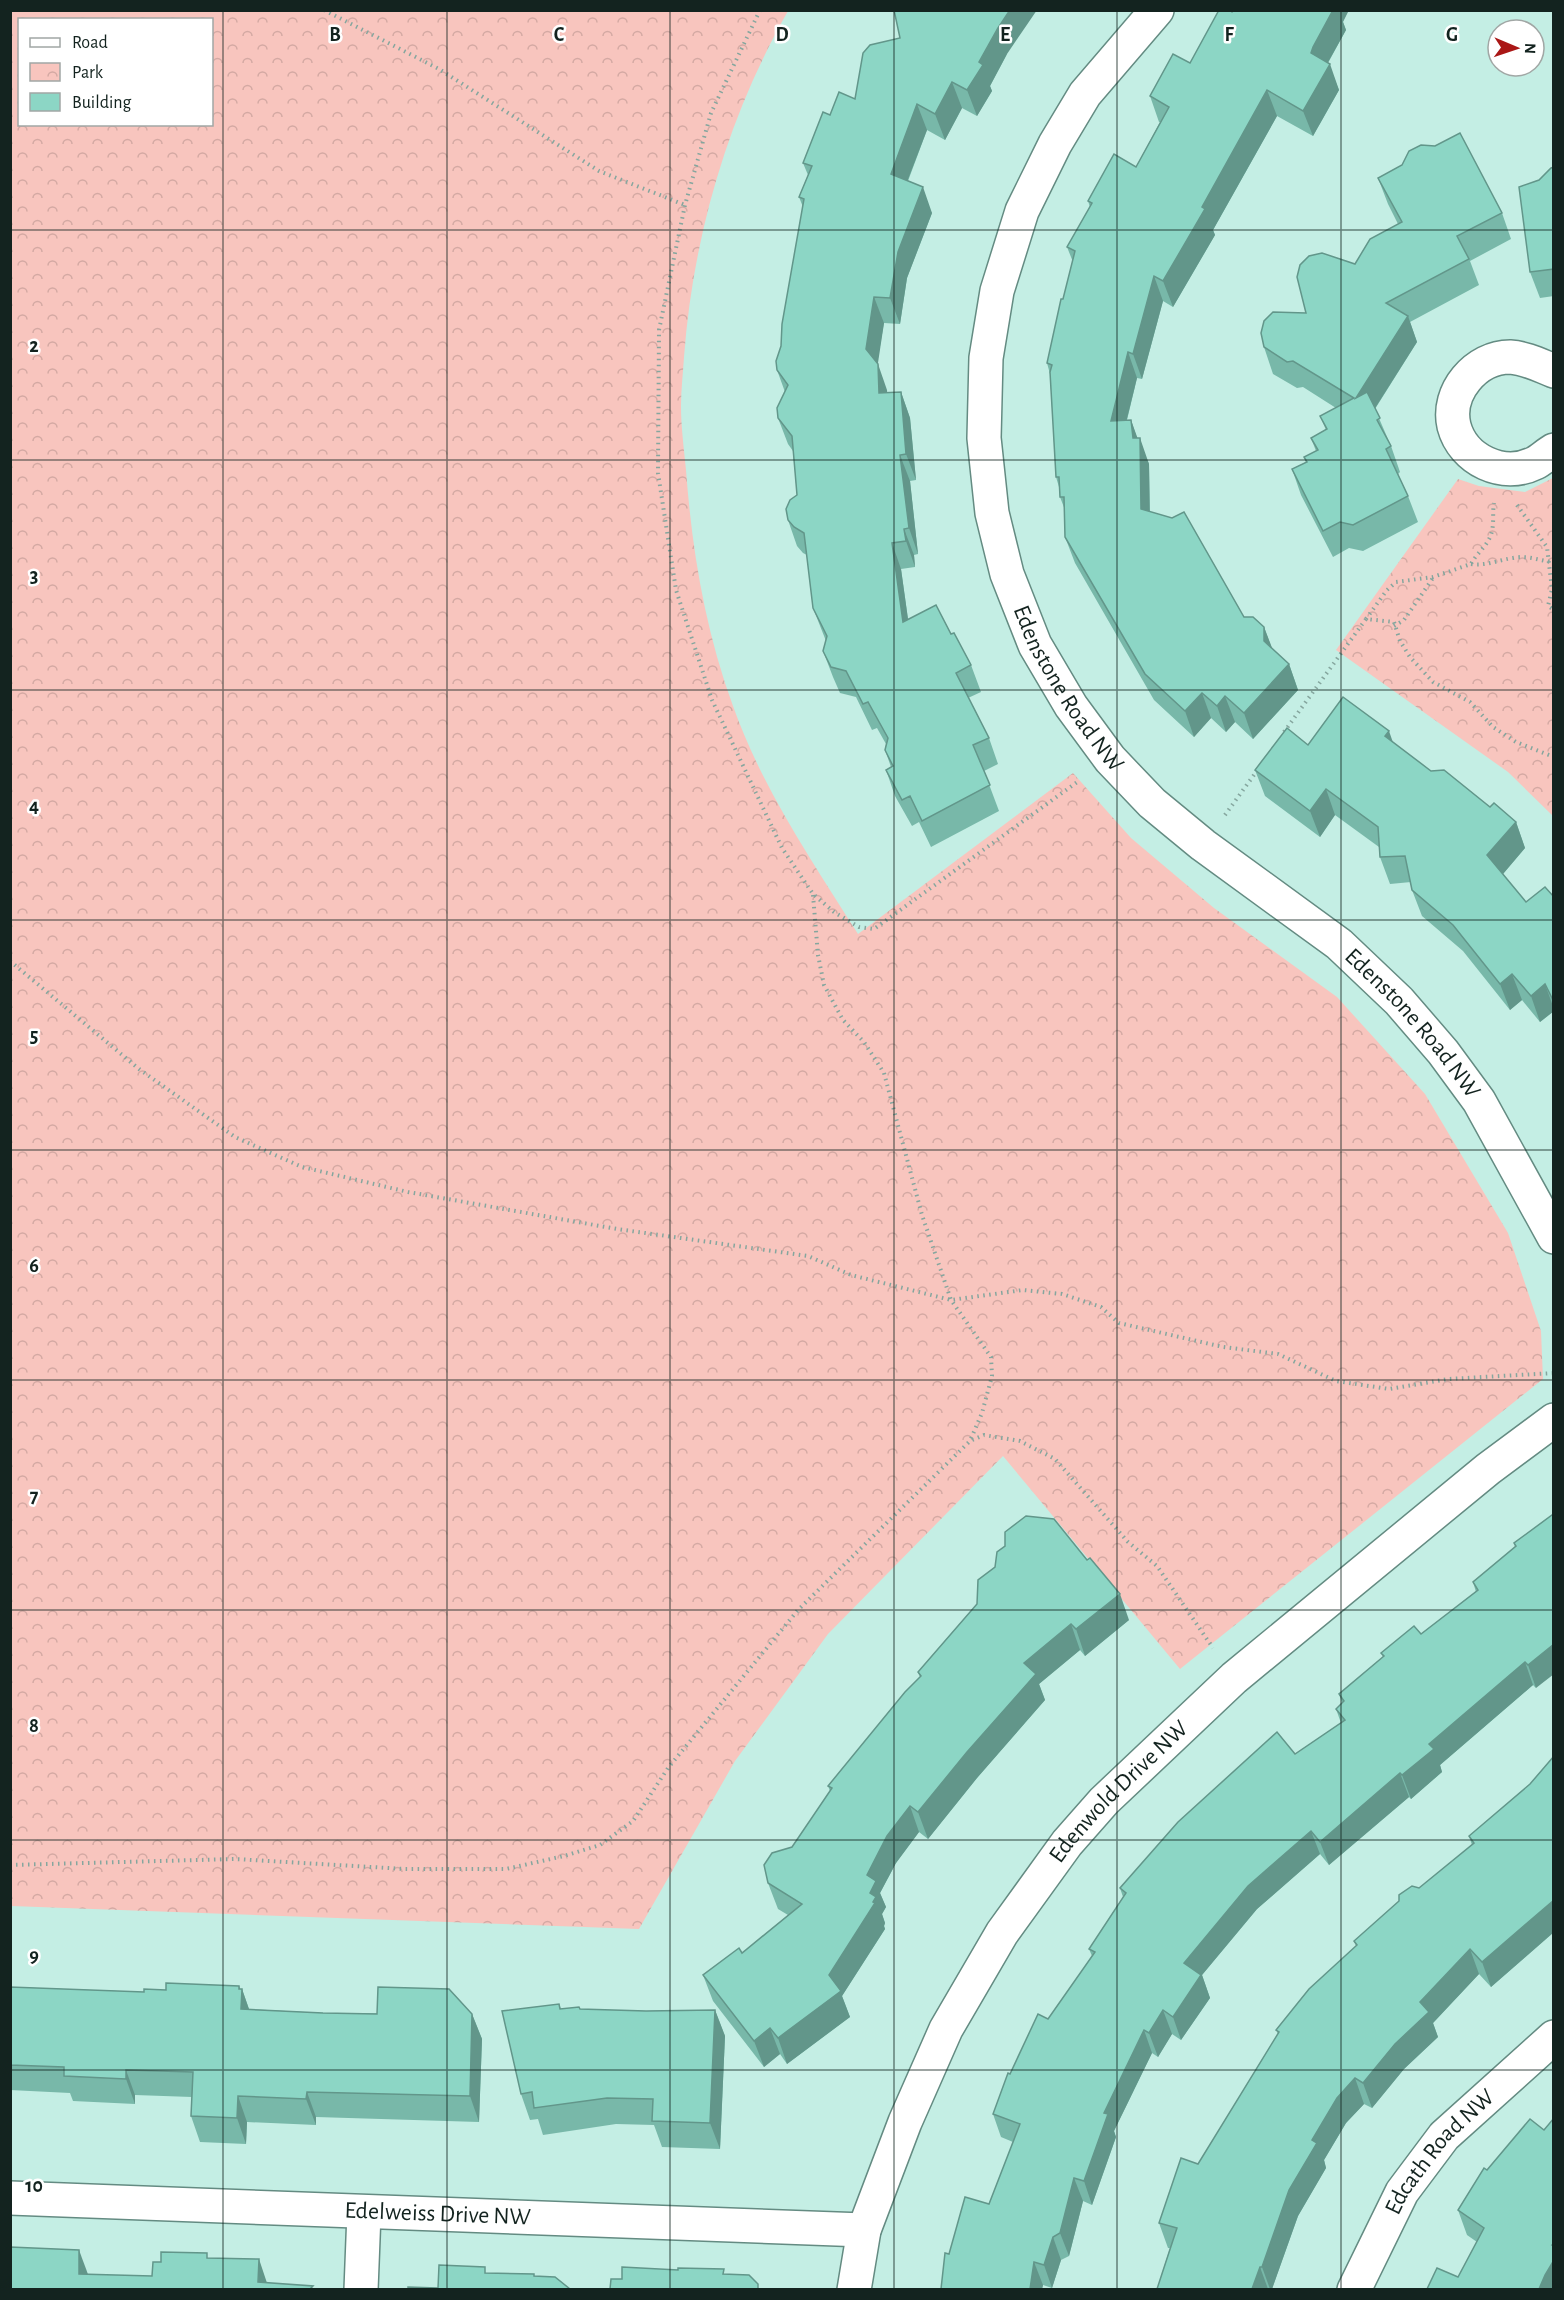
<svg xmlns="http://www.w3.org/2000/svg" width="1564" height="2300" font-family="'Alegreya Sans',sans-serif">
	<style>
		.park { fill: url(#park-crowns); fill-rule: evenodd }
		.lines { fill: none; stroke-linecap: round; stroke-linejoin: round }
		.street-casing { stroke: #648b82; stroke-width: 36 }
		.secondary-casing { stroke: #648b82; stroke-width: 36 }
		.path { stroke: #85a69e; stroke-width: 4; stroke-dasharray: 1.5 4.5; stroke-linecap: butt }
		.street { stroke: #fff; stroke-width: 33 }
		.secondary { stroke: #fff; stroke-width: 33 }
		.wall { fill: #78b8a9 }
		.shaded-wall { fill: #62968a }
		.building { fill: #8cd6c5; stroke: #62968a; stroke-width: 1.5 }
		.grid { fill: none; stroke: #13231f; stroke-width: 1.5; stroke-opacity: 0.55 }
		.labels { text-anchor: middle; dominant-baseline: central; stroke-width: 5; stroke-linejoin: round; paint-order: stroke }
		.street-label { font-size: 24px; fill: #13231f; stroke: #fff }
		.grid-label { font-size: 20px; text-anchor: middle; font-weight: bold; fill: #13231f; stroke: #fff; stroke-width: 5; stroke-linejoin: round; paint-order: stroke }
	</style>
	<defs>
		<pattern id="park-crowns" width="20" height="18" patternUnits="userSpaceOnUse" patternTransform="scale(1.5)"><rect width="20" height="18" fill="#f8c5be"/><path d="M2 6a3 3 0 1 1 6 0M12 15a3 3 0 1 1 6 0" fill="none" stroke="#d4a9a3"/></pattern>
	</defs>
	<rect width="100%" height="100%" fill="#c4eee4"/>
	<g class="park">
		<path d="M11,11H788C728,116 693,236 684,357C683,373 681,390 681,406C681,427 684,449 686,470C692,551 705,629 733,706C762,788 812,861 858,934L1073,773L1131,838L1214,908L1337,997L1425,1094L1508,1233L1541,1331L1543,1379L1180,1669L1003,1456L828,1634L735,1761L639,1929L11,1906ZM20,20H212V124H20Z"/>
		<path d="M1553,478V816L1508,772L1336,650L1458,479L1479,486L1525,492Z"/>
	</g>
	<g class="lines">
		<defs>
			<g id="street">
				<path id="s1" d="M1157,10L1085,94L1055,144L1022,211L997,291L986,358L984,438L992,513L1007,574L1035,645L1071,706L1110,759L1152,803L1203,845L1339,944L1399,1001L1443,1052L1479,1101L1554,1237"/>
				<path d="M1554,371C1539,365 1526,358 1510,357C1476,357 1446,392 1454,426C1463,460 1503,479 1535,463C1541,460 1547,454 1554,450"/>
				<path id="s2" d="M10,2198L864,2230"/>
				<path d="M361,2290L364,2213"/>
				<path id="s3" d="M1354,2290L1402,2192L1444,2136L1554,2037"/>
			</g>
			<g id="secondary">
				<path id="s4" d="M854,2290L864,2230L905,2122L946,2029L1002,1933L1067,1843L1104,1801L1234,1678L1488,1469L1554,1420"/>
			</g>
		</defs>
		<use href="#street" class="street-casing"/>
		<use href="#secondary" class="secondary-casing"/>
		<g class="path">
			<path d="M324,10L439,69L599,171L685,205"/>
			<path d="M760,10L711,113L685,205L659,330L658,473L676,590L712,700L782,848L813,894L834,912L859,927L874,929L1080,780"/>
			<path d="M1517,505L1547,547L1552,589L1548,606L1554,610"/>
			<path d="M1471,564C1487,566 1498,560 1513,558C1526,555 1538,560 1551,562"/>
			<path d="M1366,619L1387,590L1396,582L1433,577L1471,564C1476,554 1486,547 1490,537C1495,526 1492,514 1494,503"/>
			<path d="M1394,626L1404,620L1433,578"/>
			<path d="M1284,732L1366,619L1394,622L1400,641L1410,657L1433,682L1470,702L1493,727L1516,742L1554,757"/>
			<path d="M1225,815L1259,768"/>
			<path d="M813,895L818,955L824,985L843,1020L864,1042L884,1073L922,1215L951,1300L991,1357L992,1376L982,1413L970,1441"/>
			<path d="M10,961L139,1069L235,1137L302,1167L408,1192L617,1229L808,1256L851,1275L951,1300L1023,1290L1062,1294L1101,1307L1119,1323L1223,1347L1278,1354L1336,1381L1389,1389L1448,1379L1554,1373"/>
			<path d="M10,1865L235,1859L405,1869H506L564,1856L600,1845L633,1821L668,1768L798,1610L970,1441L984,1435L1020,1441L1055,1459L1128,1542L1157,1566L1213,1648"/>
		</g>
		<use href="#street" class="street"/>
		<use href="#secondary" class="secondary"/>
	</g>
	<g class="wall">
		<path d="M1232,12L1343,22L1346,30L1328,63L1339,90L1313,136L1277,116L1213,230L1215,235L1173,307L1163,301L1142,379L1137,378L1127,420H1131L1137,438L1149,464L1150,512L1244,617L1264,627L1272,649L1289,664L1298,690L1253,739L1235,722L1226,732L1211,718L1194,737L1154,700L1075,563L1065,537V510L1060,497L1059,487L1056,477L1050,374L1047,363L1073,262L1067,247L1090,207L1088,201L1136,167L1160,122H1159L1150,96L1190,63Z"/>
		<path d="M1007,54L990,86L992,91L977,116L962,108L945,140L927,130L908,181L932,213L907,278L900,324L884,323L877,364L887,393L901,392L910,418L916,480L910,481L918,554L914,555L915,567L901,569L908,619L951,634L971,665L981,692L968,698L989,738L998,764L984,771L999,811L931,847L919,822L912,826L895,796L886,770L891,767L885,750L886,744L877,728L872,730L856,697L840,693L833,677L823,651L826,641L813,608L807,555L803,553L797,546L788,520L797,495L793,451L788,444L778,418L785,392L777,370L781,346L803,207L799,197L808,175L803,163L830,115L855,99Z"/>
		<path d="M1554,167V296L1540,298L1530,272L1539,180Z"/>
		<path d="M1378,178L1502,213L1511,239L1470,261L1479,285L1410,322L1417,342L1375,409L1391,446L1400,472L1398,474L1408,496L1418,522L1363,551L1349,548L1333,557L1301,495L1292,469L1306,462L1304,457L1316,451L1311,438L1326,430L1320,416L1336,408L1303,387L1297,388L1273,374L1264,347L1306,313L1355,264L1398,224L1388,204Z"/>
		<path d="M1393,743L1431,771L1516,822L1525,848L1503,874L1526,902L1554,897V1011L1540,1022L1522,1000L1510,1010L1463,951L1422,916L1412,890L1411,882L1390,884L1380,857L1379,847L1335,815L1320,837L1265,796L1255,770L1308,745Z"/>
		<path d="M1552,1515L1536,1688L1533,1685L1440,1765L1442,1772L1411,1799L1409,1797L1329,1865L1320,1854L1257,1909L1202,1975L1210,1998L1181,2040L1172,2034L1158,2057L1152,2053L1114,2131L1116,2137L1092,2205L1083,2201L1069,2256L1061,2260L1052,2288L1043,2285L1042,2289H941L949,2254L989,2204L1013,2142L1001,2137L993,2114L1010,2074L1092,1956L1089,1949L1123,1897L1120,1888L1295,1754L1341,1723L1336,1709L1342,1703L1339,1694L1383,1657L1381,1653L1421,1634L1476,1592L1473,1582L1515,1547L1514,1543Z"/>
		<path d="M977,1604L1129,1620L1085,1656L1080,1650L1039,1684L1045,1700L977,1778L928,1839L919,1832L896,1863L880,1893L886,1907L882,1914L885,1923L884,1926L885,1929L842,1996L850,2017L787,2064L780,2054L764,2067L713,2001L703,1975L742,1953L788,1915L778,1909L768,1883L830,1791L828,1786L920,1677L918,1672Z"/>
		<path d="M1554,1756V1932L1491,1987L1479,1974L1433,2023L1438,2037L1404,2069L1372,2108L1364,2104L1346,2123L1324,2160L1326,2168L1298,2216L1272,2289H1157L1170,2248H1168L1159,2223L1198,2164L1278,2034L1276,2030L1356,1946L1354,1941L1472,1845L1469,1836L1530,1784Z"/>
		<path d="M239,1986L240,1989H242L249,2009L323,2013L472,2014L482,2039L479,2122L316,2117V2125L247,2122L246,2144L200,2142L191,2116L192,2097L135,2095V2104L73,2101L70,2093L10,2090V1987L144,1992L166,1990Z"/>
		<path d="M559,2004L561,2009L646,2011L715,2010L725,2036L720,2149L662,2147L654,2125L616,2124L543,2135L538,2119L530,2120L521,2094Z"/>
		<path d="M1544,2130L1458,2277L1477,2242L1467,2235L1458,2210L1487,2170Z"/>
	</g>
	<g class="shaded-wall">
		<path d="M1010,10H1037L1007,54L990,86L992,91L977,116L967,90L979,62L998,28Z"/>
		<path d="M1333,10H1349L1343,22L1346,30L1322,73L1311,53L1313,47Z"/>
		<path d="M1330,64L1339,90L1313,136L1303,111Z"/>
		<path d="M952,82L962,108L945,140L935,114Z"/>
		<path d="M1267,90L1277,116L1213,230L1215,235L1173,307L1163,281L1202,207Z"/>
		<path d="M917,104L927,130L900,200L891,174Z"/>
		<path d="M923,187L932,213L907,278L900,324L890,298L898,252Z"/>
		<path d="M1154,276L1163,301L1142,379L1133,354Z"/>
		<path d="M874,297L884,323L876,376L866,349Z"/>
		<path d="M1408,316L1417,342L1365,424L1356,398Z"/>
		<path d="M1128,352L1137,378L1120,447L1111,421Z"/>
		<path d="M878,364L887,390L888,420L879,393Z"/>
		<path d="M901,392L910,418L916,480L906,454Z"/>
		<path d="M1131,420L1140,445V438L1149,464L1150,535L1141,509Z"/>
		<path d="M900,455L910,481L918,554L909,528Z"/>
		<path d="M904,529L914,555L915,567L906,541Z"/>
		<path d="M892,543L901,569L912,648L903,622Z"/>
		<path d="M1264,627L1274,653L1264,641Z"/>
		<path d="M1289,664L1298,690L1253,739L1244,713Z"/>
		<path d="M1202,693L1211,718L1194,737L1185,711Z"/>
		<path d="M1225,696L1235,722L1226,732L1217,706Z"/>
		<path d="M1389,731L1398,757L1385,736Z"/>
		<path d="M1326,789L1335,815L1320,837L1310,811Z"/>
		<path d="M1516,822L1525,848L1497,881L1487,855Z"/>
		<path d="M1512,974L1522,1000L1510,1010L1500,984Z"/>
		<path d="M1545,984L1554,1009V1011L1540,1022L1531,996Z"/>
		<path d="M1120,1594L1129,1620L1085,1656L1076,1629Z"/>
		<path d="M1071,1624L1080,1650L1039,1684L1045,1700L977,1778L928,1839L918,1812L1024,1663Z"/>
		<path d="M1554,1644V1674L1536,1688L1528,1665Z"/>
		<path d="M1525,1662L1533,1685L1440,1765L1442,1772L1411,1799L1402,1775L1429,1744Z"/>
		<path d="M1400,1773L1409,1797L1329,1865L1320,1842Z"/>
		<path d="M910,1806L919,1832L896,1863L880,1893L886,1907L882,1914L885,1923L884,1926L885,1929L842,1996L850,2017L787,2064L778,2038L829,1975L870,1893L867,1875L887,1836Z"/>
		<path d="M1311,1831L1320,1854L1257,1909L1202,1975L1210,1998L1181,2040L1173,2017L1184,1963L1248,1886Z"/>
		<path d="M1554,1900V1932L1491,1987L1482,1962Z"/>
		<path d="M1470,1949L1479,1974L1433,2023L1438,2037L1404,2069L1372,2108L1363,2083L1420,2002Z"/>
		<path d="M239,1986L242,1994V1989L251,2015L241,2009Z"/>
		<path d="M715,2010L725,2036L720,2149L710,2123Z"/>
		<path d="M1163,2010L1172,2034L1158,2057L1149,2033Z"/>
		<path d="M472,2014L482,2039L479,2122L470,2096Z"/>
		<path d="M770,2028L780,2054L764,2067L754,2041Z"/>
		<path d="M1144,2030L1152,2053L1114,2131L1116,2137L1092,2205L1084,2181L1104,2113Z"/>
		<path d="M126,2070L135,2095V2104L126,2079Z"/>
		<path d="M1355,2078L1364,2104L1346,2123L1324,2160L1326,2168L1298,2216L1272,2289H1270L1262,2267L1289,2190L1312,2140L1337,2098Z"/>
		<path d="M307,2092L316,2117V2125L306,2099Z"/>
		<path d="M238,2096L247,2122L246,2144L237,2118Z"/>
		<path d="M1074,2178L1083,2201L1069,2256L1060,2233Z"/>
		<path d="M1053,2237L1061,2260L1052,2288L1044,2265Z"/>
		<path d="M79,2250L89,2277L79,2274Z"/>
		<path d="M259,2259L268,2286L258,2282Z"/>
		<path d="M1554,2260V2289H1539L1545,2275Z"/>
		<path d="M1034,2262L1043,2285L1042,2289H1030Z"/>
		<path d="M1260,2267L1268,2289H1252Z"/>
	</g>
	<g class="building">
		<path d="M894,10H1010L998,28L979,62L983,65L967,90L952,82L935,114L917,104L891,174L923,187L898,252L890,298L874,297L866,349L878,364L879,393L901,392L906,454L900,455L909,528L904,529L906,541L892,543L903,622L936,605L951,634L954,633L971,665L956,673L989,738L973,745L990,785L922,821L910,796L902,800L886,770L893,766L885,750L888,738L868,702L863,704L846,671L831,667L823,651L827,636L813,608L804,533L794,527L788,520L786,509L790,500L797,495L792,436L778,418L777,408L788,385L777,370L776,361L781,346L782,324L804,199L799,197L812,166L803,163L823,112L830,115L839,92L855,99L863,53L870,45L900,38Z"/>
		<path d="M1219,10H1229L1232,12L1233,10H1333L1313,47L1311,53L1330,64L1303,111L1267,90L1202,207L1205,209L1163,281L1154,276L1133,354L1128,352L1111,421L1131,420L1133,438H1140L1141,509L1172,518L1184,512L1244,617H1253L1264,627V641L1289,664L1244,713L1225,696L1217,706L1202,693L1185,711L1145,674L1065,537L1064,497H1060L1059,477H1056L1050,372L1052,365L1047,363L1061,299H1063L1075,251L1067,247L1092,203L1088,201L1114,154L1136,167L1169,107L1150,96L1173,54L1190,63Z"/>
		<path d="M1460,133L1502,213L1457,236L1469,259L1386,303L1408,316L1356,398L1367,392L1380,418L1377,420L1391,446L1386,449L1408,496L1353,525L1340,522L1323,531L1292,469L1307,462L1304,457L1318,450L1311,438L1327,429L1320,416L1354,398L1293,361L1287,362L1264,347L1261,333L1264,321L1273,312L1306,313L1297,277L1300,265L1309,256L1322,253L1355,264L1370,239L1402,222L1378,178L1402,165L1409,151L1421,145L1435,146Z"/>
		<path d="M1554,167V269L1530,272L1519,187L1539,180L1551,168Z"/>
		<path d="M1343,697L1389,731L1385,736L1431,771L1444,770L1490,807L1494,803L1516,822L1487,855L1526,902L1545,887L1554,897V1002L1545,984L1531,996L1512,974L1500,984L1453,925L1412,890L1405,856L1380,857L1378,827L1326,789L1310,811L1255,770L1287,728L1308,745Z"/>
		<path d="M1552,1515L1554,1517V1644L1528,1665L1525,1662L1429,1744L1434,1749L1402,1775L1400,1773L1320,1842L1311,1831L1248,1886L1184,1963L1201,1975L1173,2017L1163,2010L1149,2033L1144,2030L1104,2113L1108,2114L1084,2181L1074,2178L1060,2233L1053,2237L1044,2265L1034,2262L1030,2289H941L945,2253L949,2254L965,2197L989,2204L1020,2124L993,2114L1008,2073L1010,2074L1038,2014L1048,2019L1095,1952L1089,1949L1126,1893L1120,1888L1178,1822L1277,1732L1295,1754L1345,1720L1336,1709L1344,1701L1339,1694L1384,1656L1381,1653L1414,1626L1421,1634L1478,1590L1473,1582L1516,1546L1514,1543Z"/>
		<path d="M1026,1516L1054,1519L1087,1560L1090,1558L1120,1594L1076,1629L1071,1624L1024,1663L1036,1674L967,1752L918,1812L910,1806L887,1836L867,1875L876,1881L870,1893L876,1897L873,1902L875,1903L829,1975L841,1991L778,2038L770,2028L754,2041L703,1975L739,1948L742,1953L802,1904L768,1883L764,1865L772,1853L792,1847L832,1788L828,1786L905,1692L921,1676L918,1672L977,1604L978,1580L995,1567L997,1552L1005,1546V1532Z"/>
		<path d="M1554,1756V1900L1482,1962L1470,1949L1420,2002L1429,2012L1395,2044L1363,2083L1355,2078L1337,2098L1312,2140L1317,2143L1289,2190L1262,2267H1260L1252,2289H1157L1177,2228L1159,2223L1181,2158L1198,2164L1279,2032L1276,2030L1309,1989L1357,1945L1354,1941L1399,1901V1895L1412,1886L1419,1888L1474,1843L1469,1836L1530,1784Z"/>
		<path d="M166,1983L239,1986V1989H242L241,2009L323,2013L377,2014L378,1987L449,1989L472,2014L470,2096L307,2092L306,2099L238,2096L237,2118L191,2116L193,2072L126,2070V2079L64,2076V2067L10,2065V1987L144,1992V1989L166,1990Z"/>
		<path d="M559,2004L560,2009L579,2007L580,2009L646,2011L715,2010L710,2123L652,2121L653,2099L607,2098L534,2108L532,2092L521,2094L502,2011Z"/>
		<path d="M1554,2118V2243L1552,2245L1554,2246V2260L1545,2275L1539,2289H1427L1437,2268L1458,2277L1484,2228L1458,2210L1484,2168L1487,2170L1530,2119L1544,2130Z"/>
		<path d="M10,2247L79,2250V2274L152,2276L153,2262H161V2252L207,2253V2258L259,2259L258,2282L313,2286L310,2289H10Z"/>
		<path d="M439,2265L485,2267V2273L534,2274V2276L555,2277L570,2289H408V2287L438,2288Z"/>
		<path d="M622,2267L678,2270V2268L724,2269L723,2274L749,2275L758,2284V2289H610L611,2279H622Z"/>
	</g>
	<path class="grid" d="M223,10V2290M447,10V2290M670,10V2290M894,10V2290M1117,10V2290M1341,10V2290M10,230H1554M10,460H1554M10,690H1554M10,920H1554M10,1150H1554M10,1380H1554M10,1610H1554M10,1840H1554M10,2070H1554"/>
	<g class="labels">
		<g class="street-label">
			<text stroke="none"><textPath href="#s1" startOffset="744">Edenstone Road NW</textPath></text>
			<text stroke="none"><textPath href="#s1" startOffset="1230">Edenstone Road NW</textPath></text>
			<text stroke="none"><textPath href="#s4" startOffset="573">Edenwold Drive NW</textPath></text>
			<text stroke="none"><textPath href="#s3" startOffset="164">Edcath Road NW</textPath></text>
			<text stroke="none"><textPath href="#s2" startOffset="428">Edelweiss Drive NW</textPath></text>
		</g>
	</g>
	<g class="grid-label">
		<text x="335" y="41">B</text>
		<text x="559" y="41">C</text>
		<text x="782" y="41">D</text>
		<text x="1005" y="41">E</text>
		<text x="1229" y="41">F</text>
		<text x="1452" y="41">G</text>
		<text x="34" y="352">2</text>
		<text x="34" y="582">3</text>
		<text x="34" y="812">4</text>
		<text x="34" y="1042">5</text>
		<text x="34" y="1272">6</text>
		<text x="34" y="1502">7</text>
		<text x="34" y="1732">8</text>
		<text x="34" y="1962">9</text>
		<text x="34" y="2192">10</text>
	</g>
	<rect width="1564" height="2300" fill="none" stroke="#13231f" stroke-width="24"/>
	<rect x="18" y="18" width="195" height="108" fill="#ffffff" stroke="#a1a7a5" stroke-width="1.5"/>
	<rect x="30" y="38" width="30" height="9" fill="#ffffff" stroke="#a1a7a5" stroke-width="1.5"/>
	<text x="72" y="48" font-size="18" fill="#13231f">Road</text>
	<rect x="30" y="63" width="30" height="18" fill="url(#park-crowns)" stroke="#a1a7a5" stroke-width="1.5"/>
	<text x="72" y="78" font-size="18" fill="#13231f">Park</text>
	<rect x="30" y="93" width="30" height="18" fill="#8cd6c5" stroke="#a1a7a5" stroke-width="1.5"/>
	<text x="72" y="108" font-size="18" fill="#13231f">Building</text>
	<g transform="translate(1516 48) rotate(92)"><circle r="28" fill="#ffffff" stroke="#a1a7a5" stroke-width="1.5"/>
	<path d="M0-4.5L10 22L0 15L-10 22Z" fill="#aa1716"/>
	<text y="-9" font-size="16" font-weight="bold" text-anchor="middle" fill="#13231f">N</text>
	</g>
</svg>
